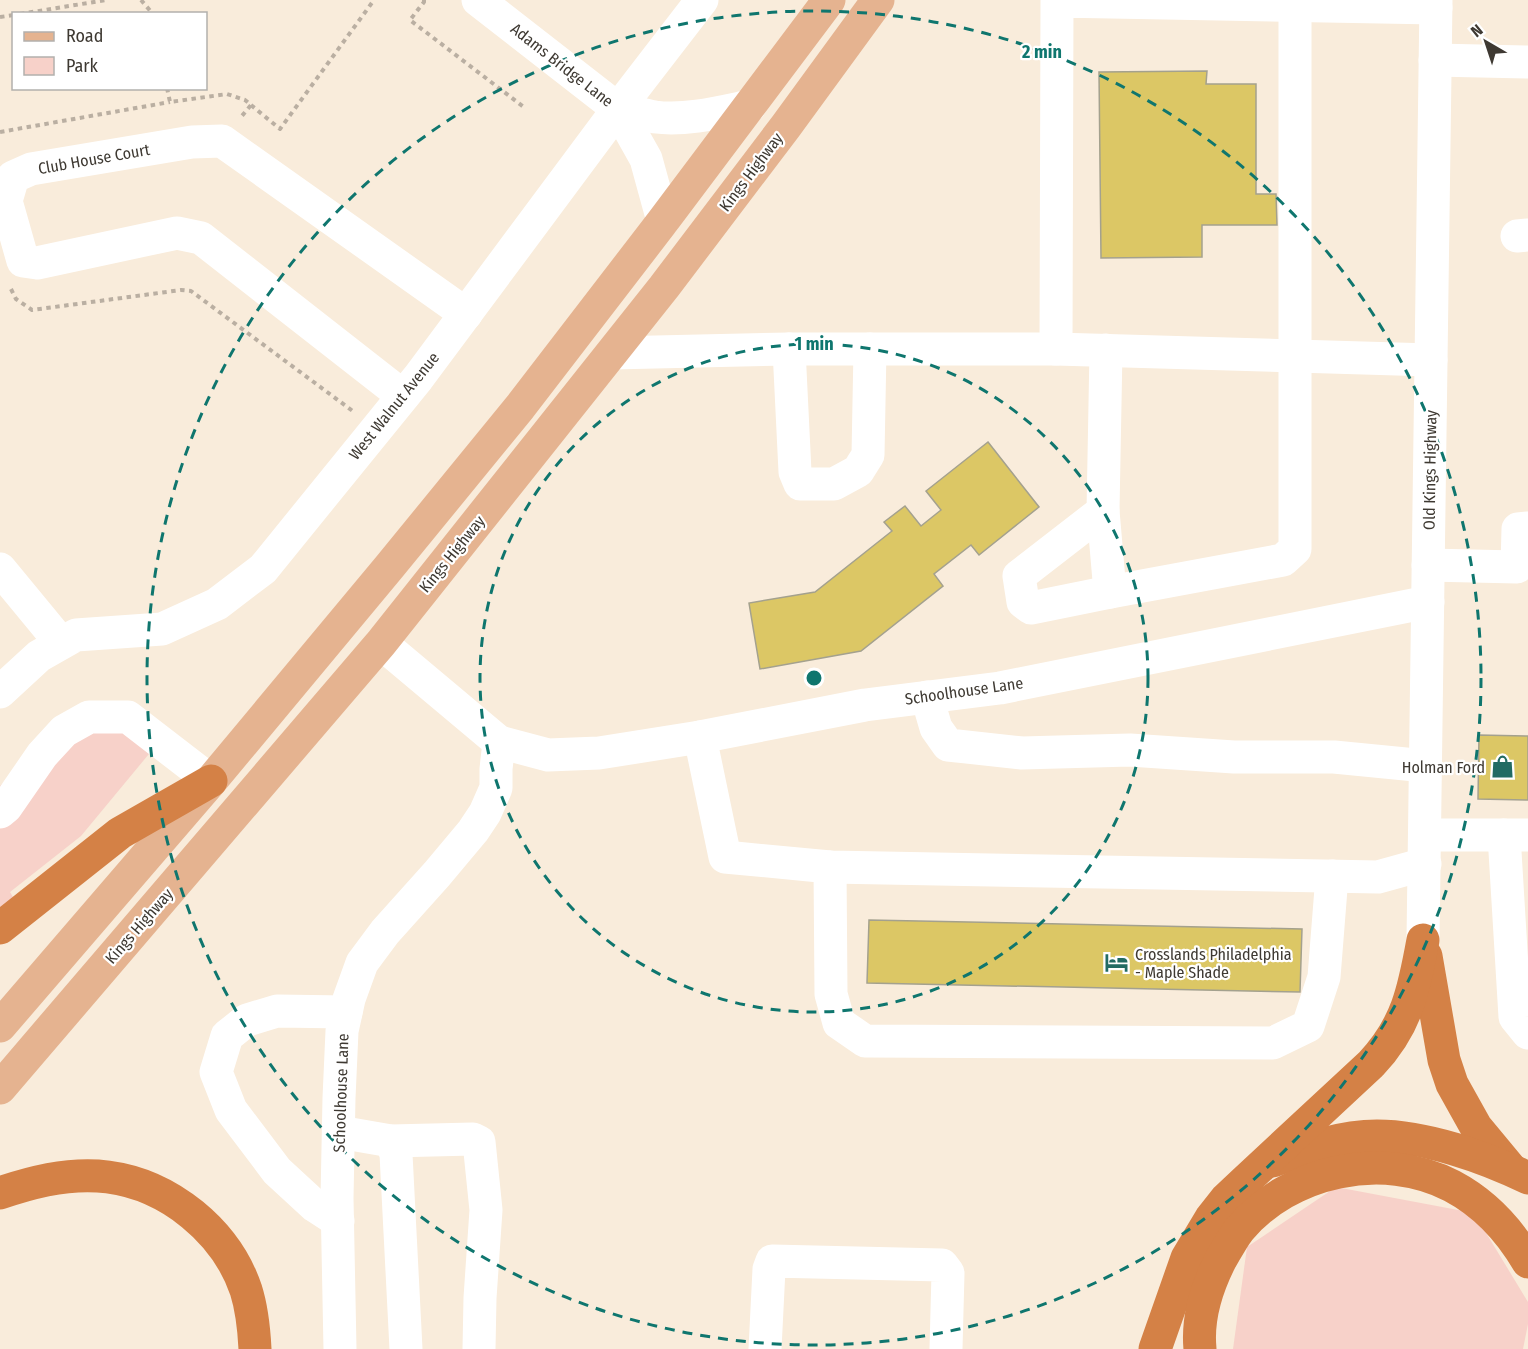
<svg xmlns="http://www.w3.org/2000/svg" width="1528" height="1349" font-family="'Fira Sans Condensed',sans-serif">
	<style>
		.green { fill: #f7d1c9 }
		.building { fill: #dcc765; stroke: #a4a18e; stroke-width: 1.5 }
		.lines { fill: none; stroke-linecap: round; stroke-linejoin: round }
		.path { stroke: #baafa2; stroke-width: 4; stroke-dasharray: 4.5 4.5; stroke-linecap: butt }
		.minor { stroke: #fff; stroke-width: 33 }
		.major { stroke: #e5b390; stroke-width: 33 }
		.highway { stroke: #d48146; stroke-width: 33 }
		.ring { fill: none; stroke: #0f766e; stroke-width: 3; stroke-dasharray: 10 8 }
		.labels { text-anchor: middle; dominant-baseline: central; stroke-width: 4.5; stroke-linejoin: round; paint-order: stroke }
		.street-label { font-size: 16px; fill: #3e3932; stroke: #fff }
		.poi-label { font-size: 16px; fill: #3e3932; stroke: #fff; text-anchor: end }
		.centre { fill: #0f766e; stroke: #fff; stroke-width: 3 }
		.ring-label { font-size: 18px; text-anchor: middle; font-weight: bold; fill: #0f766e; stroke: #fff; stroke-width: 4.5; stroke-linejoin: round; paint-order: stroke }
	</style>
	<rect width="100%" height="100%" fill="#f9ecdb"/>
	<g class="green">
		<path d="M132,720L158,743L81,836L10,892L20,909L0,933V786L64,724Z"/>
		<path d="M1336,1187L1474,1213L1528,1302V1324L1523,1349H1233L1247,1247Z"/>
	</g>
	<g class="building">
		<path d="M1207,71L1206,84H1256V194H1276L1277,225H1202V257L1101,258L1099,72Z"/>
		<path d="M988,442L1039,507L979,555L971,545L934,574L943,586L861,651L760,669L749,603L815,592L892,531L884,522L905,506L921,526L941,510L926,491Z"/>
		<path d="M1479,735L1528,736V800L1478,799Z"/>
		<path d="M869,920L1302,929L1300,992L867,983Z"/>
	</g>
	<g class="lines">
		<g class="path">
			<path d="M141,0L153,14"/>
			<path d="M424,0V2L410,20L525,108"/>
			<path d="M20,14L106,0"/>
			<path d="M0,17L14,15"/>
			<path d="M167,88L170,102L227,94L245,100L251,105L241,117"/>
			<path d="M251,105L280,129L374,0"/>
			<path d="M0,132L170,102"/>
			<path d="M11,289L16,299L32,310L181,290L191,291L354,412"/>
		</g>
		<g class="minor">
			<path d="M478,0L618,109L646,159L663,221"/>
			<path d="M1435,60L1528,62"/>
			<path d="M618,109C630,111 643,115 655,117C686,121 721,112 750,106"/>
			<path d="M1517,236L1528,235"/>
			<path d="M789,349L795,472L800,484H834L858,471L868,455L870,349"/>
			<path d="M1106,350L1103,511L1019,576L1023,602L1031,608L1110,592L1283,560L1295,549V0"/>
			<path d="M612,353L789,349H1056"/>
			<path d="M1431,360L1056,349L1057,1L1436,8"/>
			<path d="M403,396L201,238L177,233L37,263L23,261L6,201L13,177L31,169L192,142L222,141L466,314"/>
			<path d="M1103,511L1110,592"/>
			<path d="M1428,565L1517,567L1518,529L1528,528"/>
			<path d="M0,569L61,643"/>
			<path d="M0,692L39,656L76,635L162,629L217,604L263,569L418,378L618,109L702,0"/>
			<path d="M927,697L936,728L948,745L1022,753L1130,750L1234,757H1334L1426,766"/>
			<path d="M700,737L725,857L830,867L1378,877L1425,864"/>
			<path d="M499,742L548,755L599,753L700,737L865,705L1000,688L1428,602"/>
			<path d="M0,812L6,807L42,755L64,731L89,717H128L211,781"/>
			<path d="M1425,835H1528"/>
			<path d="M1504,835L1515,1017L1528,1033"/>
			<path d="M830,867L831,994L839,1023L865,1041L1273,1043L1308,1026L1324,977L1332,876"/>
			<path d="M1423,940L1436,0"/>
			<path d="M339,1132L391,1141L473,1139L479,1142L486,1210L480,1298L479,1349"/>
			<path d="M391,1141L396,1154L406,1349"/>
			<path d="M338,1221L315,1206L277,1171L231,1110L216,1072L227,1036L247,1020L277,1011L346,1012"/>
			<path d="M340,1349L337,1198L339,1098L342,1031L349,999L362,963L385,932L437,874L473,831L485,813L496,788V769L499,742L381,643"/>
			<path d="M765,1349L769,1269L772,1261L942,1265L948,1273L946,1349"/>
		</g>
		<g class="major">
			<path d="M0,1026L211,781L390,566L520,407L663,221L829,0"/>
			<path d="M0,1088L381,643L664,287L786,126L878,0"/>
		</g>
		<g class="highway">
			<path d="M0,928L120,833L211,781"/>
			<path d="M1426,956L1444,1060L1452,1084L1476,1127L1510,1168"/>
			<path d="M1273,1161C1306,1148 1342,1136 1377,1136C1425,1136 1485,1157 1528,1178"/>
			<path d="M0,1193C34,1181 71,1172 108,1177C169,1185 226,1231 246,1290C252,1309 254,1329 255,1349"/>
			<path d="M1155,1349L1187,1258L1211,1218L1226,1199L1243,1183L1371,1064C1407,1026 1414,990 1423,940"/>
			<path d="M1200,1349C1197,1318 1206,1289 1220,1261C1226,1251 1232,1239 1239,1230C1289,1170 1383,1150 1452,1186C1484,1203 1510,1231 1528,1262"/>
		</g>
	</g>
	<g class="ring">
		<circle cx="814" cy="678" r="334"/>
		<circle cx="814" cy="678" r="667"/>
	</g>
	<defs>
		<symbol id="shop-bare" viewBox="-9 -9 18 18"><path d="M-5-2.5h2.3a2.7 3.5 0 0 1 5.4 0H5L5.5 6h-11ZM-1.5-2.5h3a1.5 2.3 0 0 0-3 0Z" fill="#226b63" stroke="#fff" stroke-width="2.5" paint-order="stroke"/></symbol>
		<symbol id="hotel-bare" viewBox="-9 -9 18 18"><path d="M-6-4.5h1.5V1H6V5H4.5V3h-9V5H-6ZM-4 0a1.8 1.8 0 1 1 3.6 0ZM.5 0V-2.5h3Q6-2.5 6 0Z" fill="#226b63" stroke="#fff" stroke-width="2.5" paint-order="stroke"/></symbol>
	</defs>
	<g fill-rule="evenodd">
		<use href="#shop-bare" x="1486" y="750" width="33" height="33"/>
		<use href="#hotel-bare" x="1100" y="946" width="33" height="33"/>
	</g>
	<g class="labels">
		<g class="street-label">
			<text transform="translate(562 65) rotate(38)">Adams Bridge Lane</text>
			<text transform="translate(94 159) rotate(-10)">Club House Court</text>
			<text transform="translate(751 172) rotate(-53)">Kings Highway</text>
			<text transform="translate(394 406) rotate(-51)">West Walnut Avenue</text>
			<text transform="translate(1430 470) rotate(-89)">Old Kings Highway</text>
			<text transform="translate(452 554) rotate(-51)">Kings Highway</text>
			<text transform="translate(964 691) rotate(-8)">Schoolhouse Lane</text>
			<text transform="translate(139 926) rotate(-49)">Kings Highway</text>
			<text transform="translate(341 1093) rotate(-88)">Schoolhouse Lane</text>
		</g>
		<g class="poi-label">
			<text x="1485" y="767">Holman Ford</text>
			<text x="1135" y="954" text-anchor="start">Crosslands Philadelphia<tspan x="1135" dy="18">- Maple Shade</tspan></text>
		</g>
	</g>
	<circle cx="814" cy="678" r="9" class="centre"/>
	<g class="ring-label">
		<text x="1042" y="58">2 min</text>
		<text x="814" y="350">1 min</text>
	</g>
	<rect x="12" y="12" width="195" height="78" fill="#ffffff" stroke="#b2b0ad" stroke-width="1.5"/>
	<rect x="24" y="32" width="30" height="9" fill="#e5b390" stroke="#b2b0ad" stroke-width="1.5"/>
	<text x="66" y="42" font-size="18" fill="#3e3932">Road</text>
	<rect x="24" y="57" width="30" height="18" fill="#f7d1c9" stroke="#b2b0ad" stroke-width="1.5"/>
	<text x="66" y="72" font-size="18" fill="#3e3932">Park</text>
	<g transform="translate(1486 42) rotate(321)" stroke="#ffffff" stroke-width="4.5" paint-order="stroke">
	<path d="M0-4.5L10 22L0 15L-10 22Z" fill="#3e3932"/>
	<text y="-9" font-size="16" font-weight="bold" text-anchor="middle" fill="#3e3932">N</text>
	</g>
</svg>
